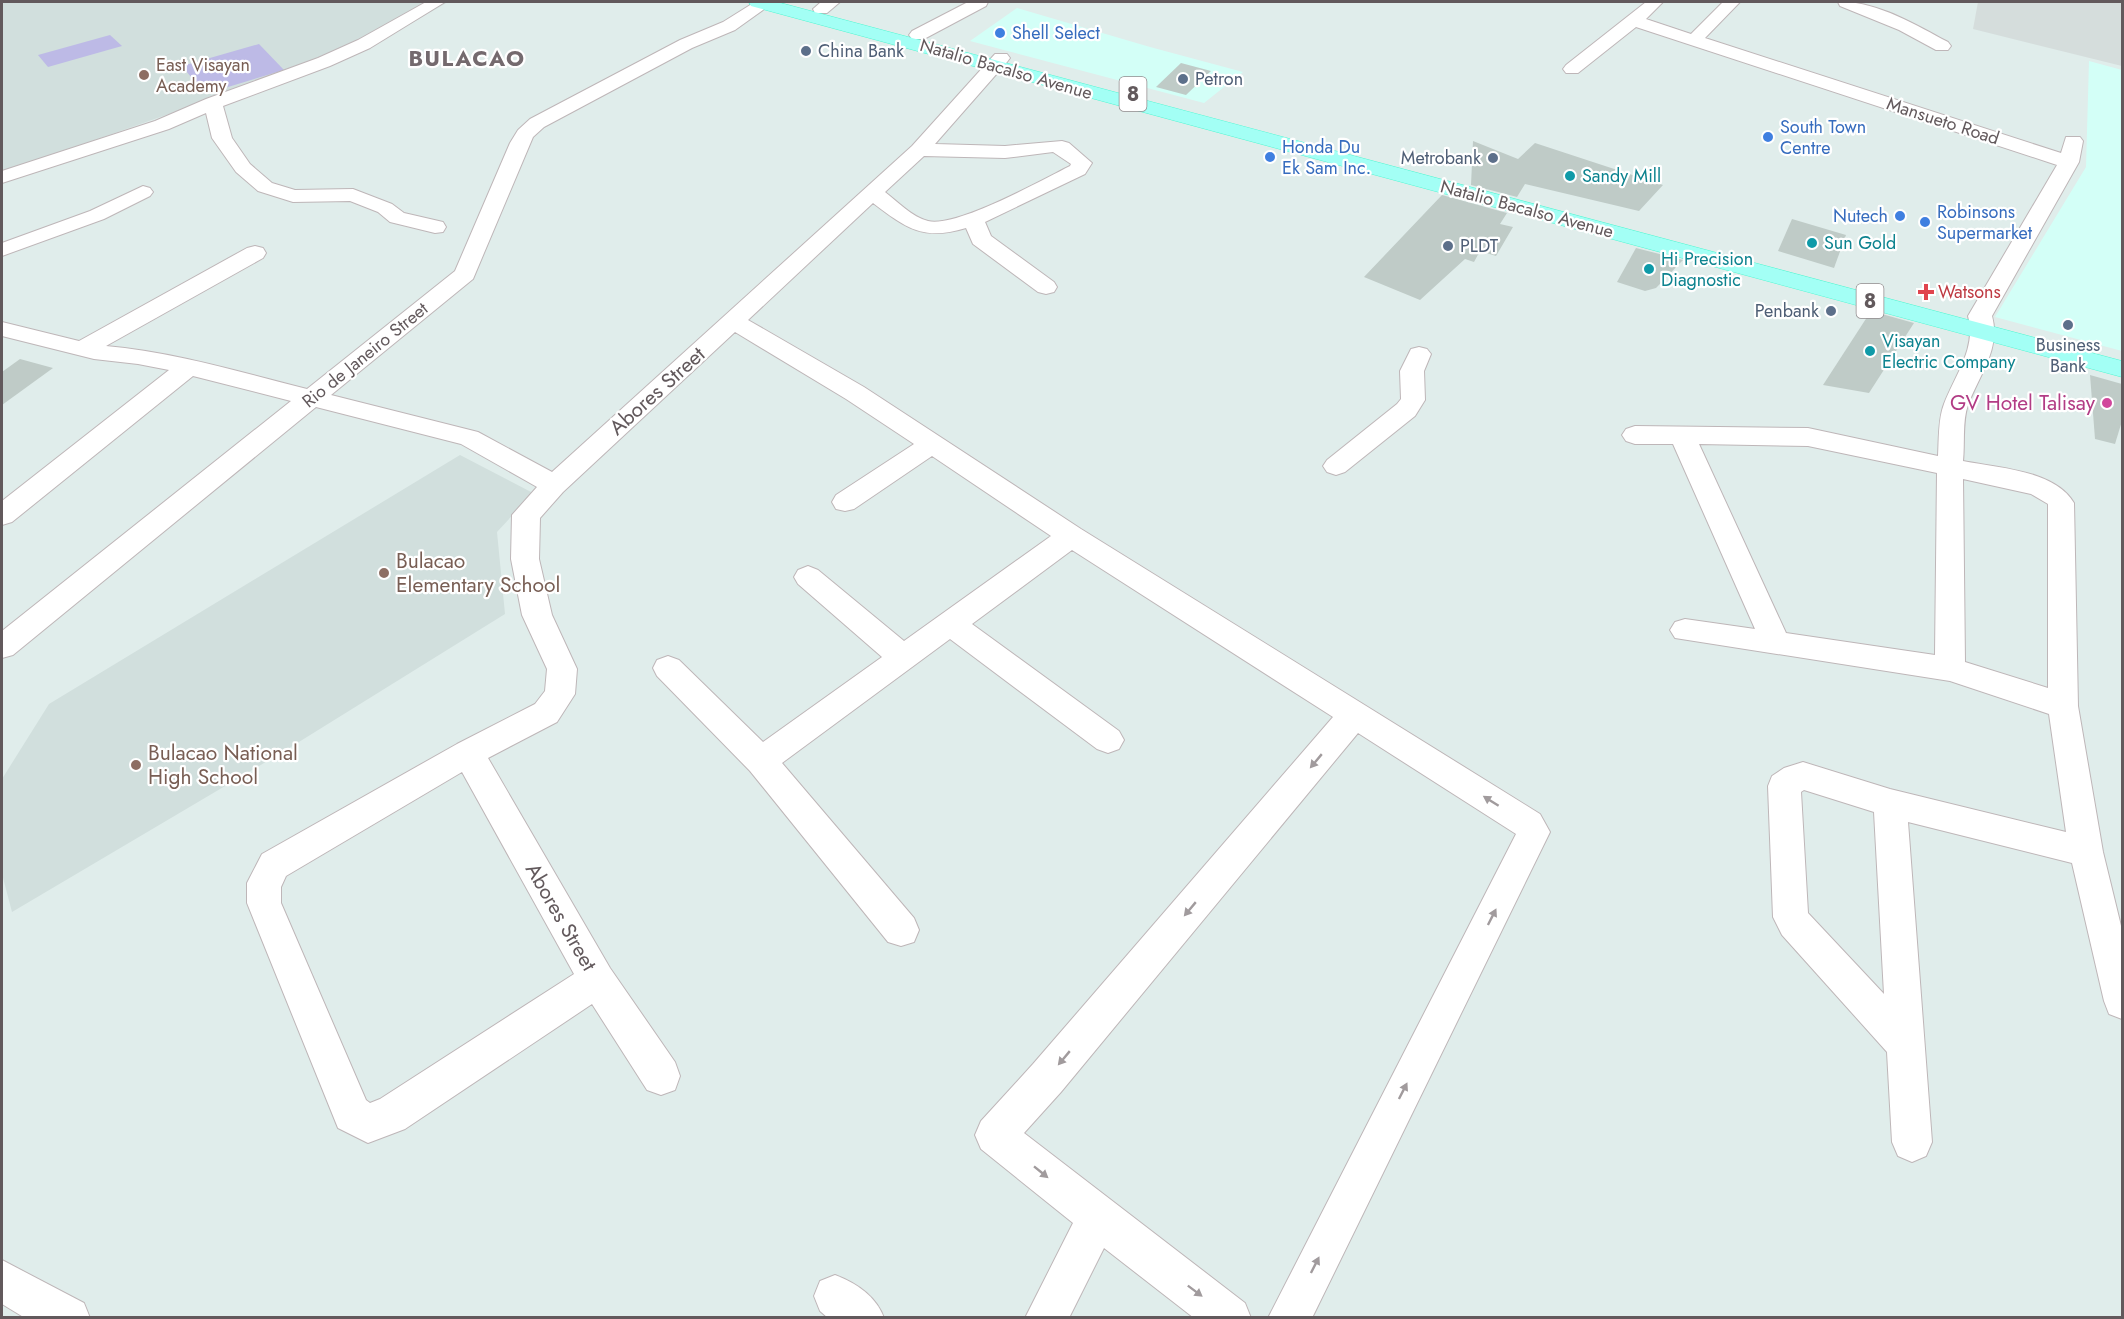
<svg xmlns="http://www.w3.org/2000/svg" width="2124" height="1319" font-family="Jost,sans-serif">
	<style>
		.commercial { fill: #d3fff7 }
		.industrial { fill: #d5dddc }
		.education { fill: #d1dfdd }
		.green { fill: #bdbae6 }
		.building { fill: #bfcbc7 }
		.lines { fill: none; stroke-linecap: round; stroke-linejoin: round }
		.minor-casing { stroke: #beb6b8; stroke-width: 2 }
		.primary-casing { stroke: #4ef7d1; stroke-width: 1 }
		.minor { fill: #fff; fill-rule: evenodd }
		.primary { fill: #a3fff5; fill-rule: evenodd }
		.oneway { fill: #a19b9d }
		.shop-dot { fill: #3f7fe0; stroke: #fff; stroke-width: 2 }
		.service-dot { fill: #5c6f8a; stroke: #fff; stroke-width: 2 }
		.education-dot { fill: #8d6e63; stroke: #fff; stroke-width: 2 }
		.culture-dot { fill: #0f9aa8; stroke: #fff; stroke-width: 2 }
		.health-dot { fill: #e0444e; stroke: #fff; stroke-width: 2 }
		.hotel-dot { fill: #d1479c; stroke: #fff; stroke-width: 2 }
		.labels { text-anchor: middle; dominant-baseline: central; stroke-width: 4.5; stroke-linejoin: round; paint-order: stroke }
		.far-shop-label { font-size: 18px; fill: #366cbe; stroke: #fff; text-anchor: start }
		.far-service-label { font-size: 18px; fill: #4e5e75; stroke: #fff; text-anchor: start }
		.far-education-label { font-size: 18px; fill: #785e54; stroke: #fff; text-anchor: start }
		.far-street-label { font-size: 18px; fill: #62595c; stroke: #fff }
		.far-culture-label { font-size: 18px; fill: #0d838f; stroke: #fff; text-anchor: start }
		.far-health-label { font-size: 18px; fill: #be3a42; stroke: #fff; text-anchor: start }
		.shield { fill: #fff; stroke: #918b8d; stroke-width: 1.5 }
		.shield-label { font-size: 20px; font-weight: bold; fill: #62595c }
		.street-label { font-size: 21px; fill: #62595c; stroke: #fff }
		.hotel-label { font-size: 21px; fill: #b23c85; stroke: #fff; text-anchor: end }
		.education-label { font-size: 21px; fill: #785e54; stroke: #fff; text-anchor: start }
		.far-district-label { font-size: 22px; font-weight: bold; letter-spacing: 1.5px; fill: #746a6e; stroke: #fff }
	</style>
	<rect width="100%" height="100%" fill="#e0edeb"/>
	<g class="commercial">
		<path d="M1017,8L1150,47L1243,72L1204,103L970,41Z"/>
		<path d="M2089,61L2122,70V351L1995,317L2086,167Z"/>
	</g>
	<path class="industrial" d="M1978,2H2122V66L1973,29Z"/>
	<g class="education">
		<path d="M2,2H448L367,49L206,101L89,142L17,172L2,171Z"/>
		<path d="M460,455L533,493L497,532L505,614L286,750L12,912L2,874V779L49,704Z"/>
	</g>
	<g class="green">
		<path d="M110,35L122,46L48,67L38,55Z"/>
		<path d="M259,44L284,70L205,94L182,66Z"/>
	</g>
	<g class="building">
		<path d="M1181,63L1211,71L1186,95L1156,87Z"/>
		<path d="M1473,141L1518,159L1535,143L1663,185L1639,211L1525,184L1517,197L1471,185Z"/>
		<path d="M1442,195L1507,213L1500,224L1513,227L1496,256L1480,251L1474,262L1465,259L1420,300L1364,277Z"/>
		<path d="M1792,219L1846,235L1834,268L1778,251Z"/>
		<path d="M1636,248L1683,260L1656,288L1645,291L1617,282Z"/>
		<path d="M1871,311L1914,323L1869,393L1823,385Z"/>
		<path d="M20,359L53,368L2,405V372Z"/>
		<path d="M2090,375L2122,384V421L2115,444L2095,439Z"/>
	</g>
	<g class="lines">
		<defs>
			<g id="minor">
				<path d="M426,2H445L370,48L330,66L223,106L232,138L250,164L272,183L295,190L353,189L392,204L404,213L443,222L446,227L443,232L435,233L390,222L378,212L350,201L293,202L258,191L236,172L212,138L206,113L169,129L2,183V171L155,121L206,99L318,58L358,40Z"/>
				<path d="M755,2H774L735,30L692,48L544,127L533,137L473,279L331,395L478,432L552,472L912,146L995,54H1007L1010,58L1007,62L935,144L1005,146L1062,141L1069,143L1092,163L1085,174L985,222L991,236L1054,282L1057,287L1054,292L1046,294L1038,292L973,244L966,228C924,241 907,229 873,203L748,320L864,387L1081,529L1540,814L1550,832L1312,1318H1268L1516,834L1358,733L1061,1092L1024,1133L1245,1303L1251,1318H1194L1104,1248L1069,1318H1025L1073,1223L981,1149L975,1135L981,1121L1033,1064L1333,717L1072,550L972,624L1119,731L1124,740L1119,749L1108,753L1097,749L950,639L782,763L914,918L919,930L914,942L901,946L888,942L750,771L657,676L653,668L657,660L668,656L679,660L763,742L882,657L798,584L794,577L798,570L808,566L818,570L904,641L1051,536L932,456L854,509L845,511L836,509L832,502L836,495L914,444L846,399L735,332L563,492L540,518L539,559L552,615L577,669L575,694L557,722L488,758L610,968L675,1062L680,1076L675,1090L661,1095L647,1090L592,1004L405,1129L368,1143L338,1128L247,903V883L262,854L457,744L535,704L545,691L547,669L522,615L511,559L512,515L537,487L461,444L316,407L13,655L2,658V631L291,401L193,376L12,522L2,525V501L169,370L138,364L94,359L2,336V322L79,341L247,248L255,246L263,248L266,253L263,258L106,346C174,352 240,372 307,389L455,271L510,143L518,130L530,119L680,40L723,22ZM1053,152L1071,164L1070,166C1042,180 956,228 928,221C912,217 898,202 885,192L924,156L1005,158ZM462,772L574,974L380,1099L370,1103L366,1100L281,903V887L286,876Z"/>
				<path d="M821,2H840L827,13H815L813,9Z"/>
				<path d="M968,2H988L986,6L924,39H912L909,35L912,31Z"/>
				<path d="M1646,2H1663L1646,19L1691,34L1723,2H1740L1705,38L2061,153L2066,137H2080L2083,141L2079,162L1992,316C2001,349 1979,375 1968,405C1962,421 1965,444 1963,461C1998,468 2055,470 2074,503L2078,706L2103,852L2122,930V1019L2109,1014L2104,1001L2072,863L1908,822L1932,1142L1926,1156L1912,1162L1898,1156L1892,1142L1887,1052L1782,935L1773,917L1768,786L1772,776L1784,768L1803,762L1890,789L2066,832L2049,714L1950,681L1675,638L1670,630L1675,622L1685,619L1755,629L1673,444H1635L1626,441L1622,435L1626,429L1635,426L1808,428L1938,456C1939,440 1938,419 1944,404C1955,375 1977,348 1968,316L2057,165L1636,27L1578,73H1566L1563,69L1566,65ZM1699,444L1808,446L1937,473L1935,655L1786,633ZM1963,479L2031,494L2048,504V688L1965,662ZM1804,790L1874,812L1884,994L1808,913L1801,792Z"/>
				<path d="M1838,2C1875,0 1916,25 1948,42L1951,46L1948,50H1936L1899,30L1840,6Z"/>
				<path d="M143,186L150,188L153,192L150,196L104,219L2,256V243L90,211Z"/>
				<path d="M1419,347L1427,349L1431,354L1424,371L1425,400L1415,416L1345,472L1336,475L1327,472L1323,466L1327,460L1397,404L1401,399L1400,371L1411,349Z"/>
				<path d="M2,1260L84,1303L90,1318H25L2,1304Z"/>
				<path d="M835,1275C856,1283 876,1296 884,1318H828L820,1311L814,1296L820,1281Z"/>
			</g>
			<path id="primary" d="M749,2H777L2122,361V377L751,6Z"/>
		</defs>
		<use href="#minor" class="minor-casing"/>
		<use href="#primary" class="primary-casing"/>
		<use href="#minor" class="minor"/>
		<use href="#primary" class="primary"/>
	</g>
	<defs><path id="oneway-solid" d="M-6-.8H1V-3.2L6.5 0L1 3.2V.8H-6Z" transform="scale(1.5)"/></defs>
	<g class="oneway">
		<use href="#oneway-solid" transform="translate(1316 761) rotate(130)"/>
		<use href="#oneway-solid" transform="translate(1491 801) rotate(-148)"/>
		<use href="#oneway-solid" transform="translate(1190 909) rotate(130)"/>
		<use href="#oneway-solid" transform="translate(1492 917) rotate(-63)"/>
		<use href="#oneway-solid" transform="translate(1064 1058) rotate(130)"/>
		<use href="#oneway-solid" transform="translate(1403 1091) rotate(-63)"/>
		<use href="#oneway-solid" transform="translate(1041 1172) rotate(39)"/>
		<use href="#oneway-solid" transform="translate(1315 1265) rotate(-63)"/>
		<use href="#oneway-solid" transform="translate(1195 1291) rotate(37)"/>
	</g>
	<g class="shop-dot">
		<circle cx="1000" cy="33" r="6"/>
		<circle cx="1768" cy="137" r="6"/>
		<circle cx="1270" cy="157" r="6"/>
		<circle cx="1900" cy="216" r="6"/>
		<circle cx="1925" cy="222" r="6"/>
	</g>
	<g class="service-dot">
		<circle cx="806" cy="51" r="6"/>
		<circle cx="1183" cy="79" r="6"/>
		<circle cx="1493" cy="158" r="6"/>
		<circle cx="1448" cy="246" r="6"/>
		<circle cx="1831" cy="311" r="6"/>
		<circle cx="2068" cy="325" r="6"/>
	</g>
	<g class="education-dot">
		<circle cx="144" cy="75" r="6"/>
		<circle cx="384" cy="573" r="6"/>
		<circle cx="136" cy="765" r="6"/>
	</g>
	<g class="culture-dot">
		<circle cx="1570" cy="176" r="6"/>
		<circle cx="1812" cy="243" r="6"/>
		<circle cx="1649" cy="269" r="6"/>
		<circle cx="1870" cy="351" r="6"/>
	</g>
	<path class="health-dot" d="M1923 283h6v6h6v6h-6v6h-6v-6h-6v-6h6z"/>
	<circle class="hotel-dot" cx="2107" cy="403" r="6"/>
	<g class="labels">
		<g class="far-shop-label">
			<text x="1012" y="33">Shell Select</text>
			<text x="1780" y="127">South Town<tspan x="1780" dy="21">Centre</tspan></text>
			<text x="1282" y="147">Honda Du<tspan x="1282" dy="21">Ek Sam Inc.</tspan></text>
			<text x="1937" y="212">Robinsons<tspan x="1937" dy="21">Supermarket</tspan></text>
			<text x="1888" y="216" text-anchor="end">Nutech</text>
		</g>
		<g class="far-service-label">
			<text x="818" y="51">China Bank</text>
			<text x="1195" y="79">Petron</text>
			<text x="1481" y="158" text-anchor="end">Metrobank</text>
			<text x="1460" y="246">PLDT</text>
			<text x="1819" y="311" text-anchor="end">Penbank</text>
			<text x="2068" y="345" text-anchor="middle">Business<tspan x="2068" dy="21">Bank</tspan></text>
		</g>
		<g class="far-education-label">
			<text x="156" y="65">East Visayan<tspan x="156" dy="21">Academy</tspan></text>
		</g>
		<g class="far-street-label">
			<text transform="translate(1006 69) rotate(16)">Natalio Bacalso Avenue</text>
			<text transform="translate(1943 121) rotate(18)">Mansueto Road</text>
			<text transform="translate(1527 209) rotate(15)">Natalio Bacalso Avenue</text>
			<text transform="translate(365 355) rotate(-39)">Rio de Janeiro Street</text>
		</g>
		<g class="far-culture-label">
			<text x="1582" y="176">Sandy Mill</text>
			<text x="1824" y="243">Sun Gold</text>
			<text x="1661" y="259">Hi Precision<tspan x="1661" dy="21">Diagnostic</tspan></text>
			<text x="1882" y="341">Visayan<tspan x="1882" dy="21">Electric Company</tspan></text>
		</g>
		<g class="far-health-label">
			<text x="1938" y="292">Watsons</text>
		</g>
		<g class="shield">
			<rect x="1119.5" y="77" width="27" height="34" rx="4.5"/>
			<rect x="1856.5" y="284" width="27" height="34" rx="4.5"/>
		</g>
		<g class="shield-label">
			<text x="1133" y="94">8</text>
			<text x="1870" y="301">8</text>
		</g>
		<g class="street-label">
			<text transform="translate(657 391) rotate(-42)">Abores Street</text>
			<text transform="translate(561 917) rotate(60)">Abores Street</text>
		</g>
		<g class="hotel-label">
			<text x="2095" y="403">GV Hotel Talisay</text>
		</g>
		<g class="education-label">
			<text x="396" y="561">Bulacao<tspan x="396" dy="24">Elementary School</tspan></text>
			<text x="148" y="753">Bulacao National<tspan x="148" dy="24">High School</tspan></text>
		</g>
		<g class="far-district-label">
			<text x="467" y="58">BULACAO</text>
		</g>
	</g>
	<rect width="2124" height="1319" fill="none" stroke="#62595c" stroke-width="6"/>
</svg>
